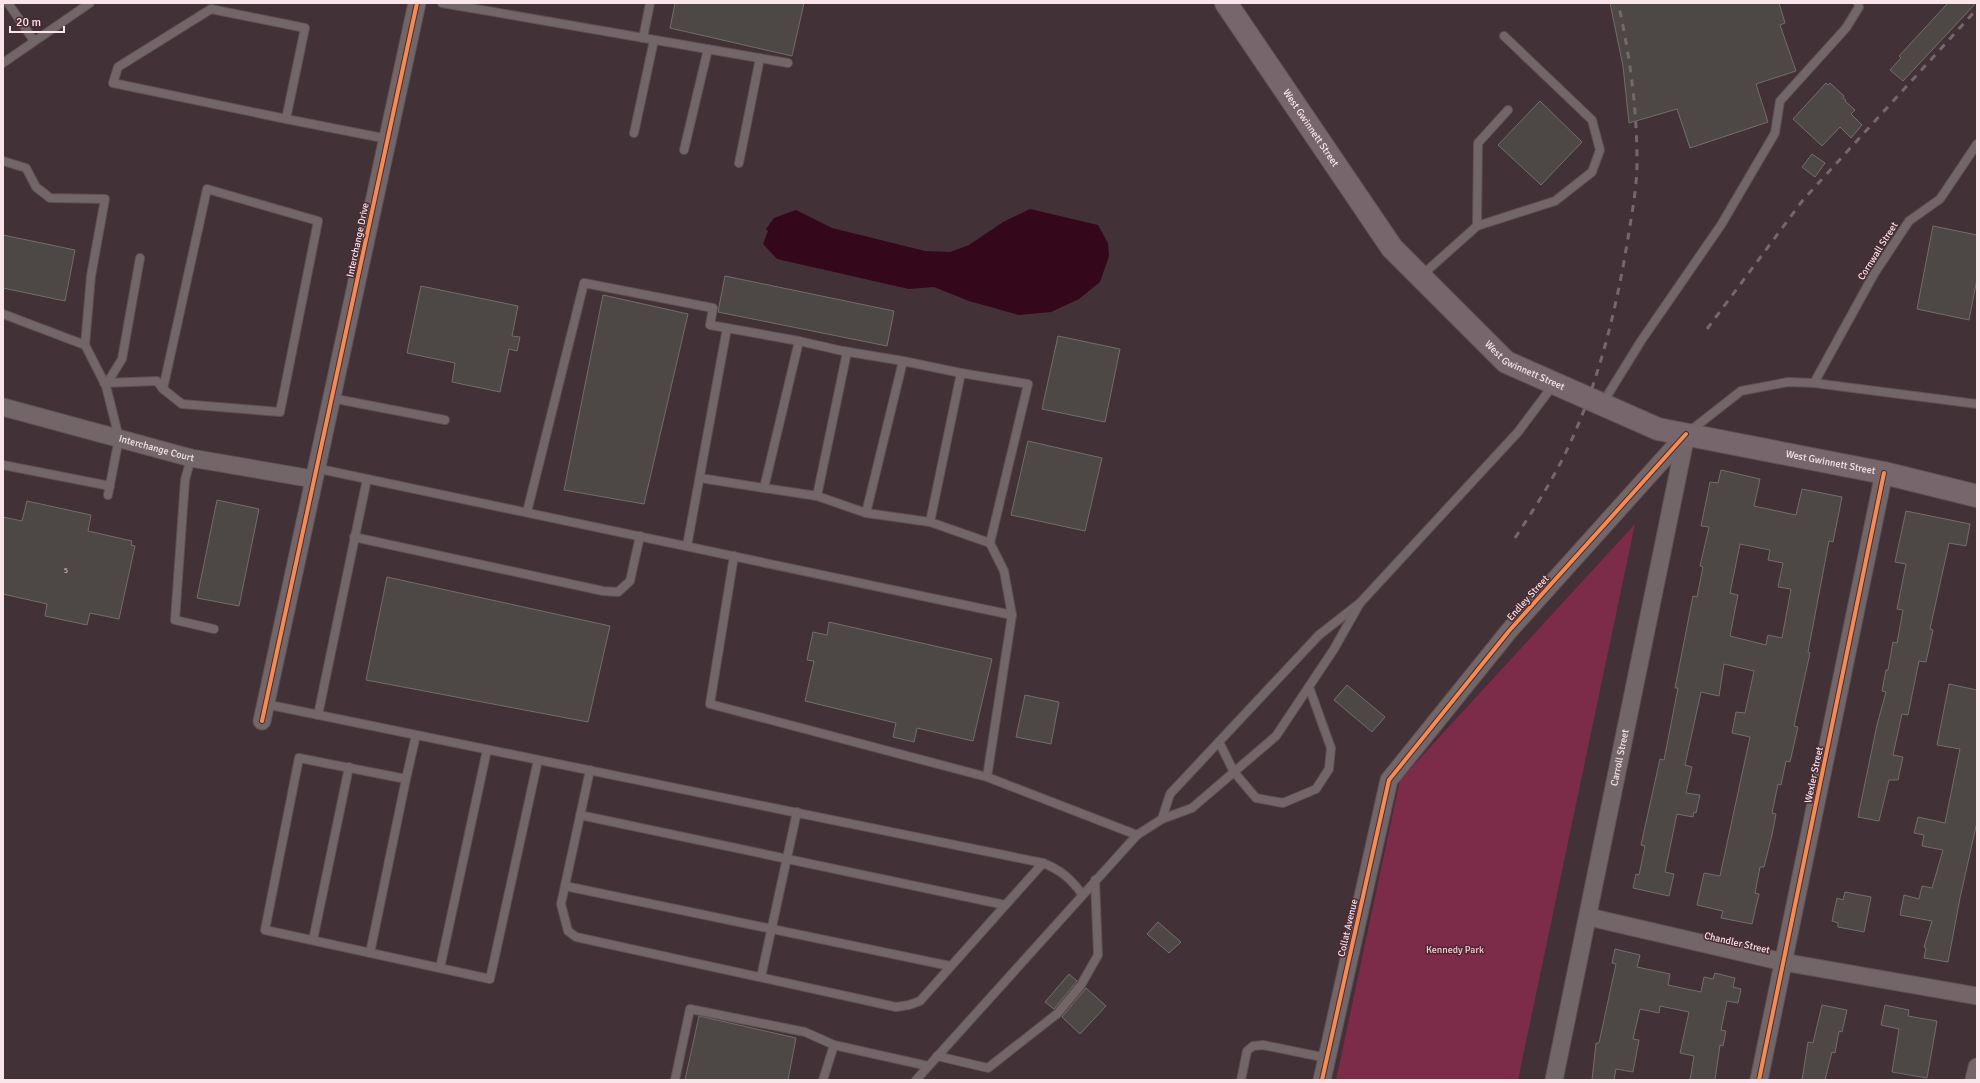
<svg xmlns="http://www.w3.org/2000/svg" width="1980" height="1083" font-family="Signika,sans-serif">
	<style>
		.green { fill: #7c2b49 }
		.water { fill: #34081a }
		.building { fill: #4d4845; stroke: #726e6a; fill-rule: evenodd }
		.lines { fill: none; stroke-linecap: round; stroke-linejoin: round }
		.lane-casing { stroke: #5e4f53; stroke-width: 10 }
		.street-casing { stroke: #5e4f53; stroke-width: 19 }
		.secondary-casing { stroke: #5e4f53; stroke-width: 24 }
		.lane { stroke: #726669; stroke-width: 8 }
		.street { stroke: #726669; stroke-width: 17 }
		.secondary { stroke: #77676c; stroke-width: 22 }
		.rail { stroke: #75686c; stroke-width: 3; stroke-dasharray: 7 7; stroke-linecap: butt }
		.cycleway-casing { stroke: #482b33; stroke-width: 6 }
		.cycleway { stroke: #f68b52; stroke-width: 4 }
		.labels { text-anchor: middle; dominant-baseline: central; stroke-width: 3; stroke-linejoin: round; paint-order: stroke }
		.number-label { font-size: 8px; fill: #cebec1 }
		.street-label { font-size: 10px; fill: #f9e5ea; stroke: #482b33 }
		.park-label { font-size: 10px; fill: #fec8d6; stroke: #482b33 }
	</style>
	<rect width="100%" height="100%" fill="#423136"/>
	<path class="green" d="M1635,524L1518,1080H1336L1400,780Z"/>
	<path class="water" d="M1030,209L1098,225L1108,243L1109,256L1100,282L1079,299L1051,312L1019,315L969,301L934,287L909,289L777,259L763,244L768,231L766,229L774,218L796,210L832,228L925,251L950,252L969,245L1003,222Z"/>
	<g class="building">
		<path d="M675,3H804L792,56L670,28Z"/>
		<path d="M1610,3H1779L1785,23L1780,25L1796,71L1756,84L1768,122L1690,148L1677,109L1629,123L1623,66Z"/>
		<path d="M1948,3H1976L1903,81L1890,70L1901,58L1899,56Z"/>
		<path d="M1826,83L1828,85L1830,83L1844,96L1843,98L1846,100L1845,101L1855,110L1851,114L1862,125L1851,138L1840,127L1822,146L1793,119Z"/>
		<path d="M1540,101L1582,142L1541,185L1498,145Z"/>
		<path d="M1812,154L1825,163L1815,177L1802,167Z"/>
		<path d="M1933,226L1977,235V279L1969,320L1917,309Z"/>
		<path d="M3,235L75,250L65,301L3,288Z"/>
		<path d="M725,276L894,311L887,346L718,312Z"/>
		<path d="M421,286L518,306L512,336L520,337L517,351L509,349L500,392L452,382L455,363L407,353Z"/>
		<path d="M603,295L688,314L644,504L564,490Z"/>
		<path d="M1058,336L1120,349L1105,422L1042,409Z"/>
		<path d="M1028,441L1102,458L1085,531L1011,515Z"/>
		<path d="M1721,470L1760,479L1754,506L1796,515L1802,489L1842,497L1833,542L1829,541L1808,652L1810,653L1794,726L1798,727L1790,762L1786,761L1781,785L1778,784L1772,813L1776,814L1772,835L1764,867H1760L1755,893L1759,894L1752,924L1721,918L1723,911L1697,905L1704,873L1720,876L1750,737L1732,733L1736,712L1745,713L1754,671L1724,664L1719,696L1701,692L1685,765L1692,767L1686,793L1700,795L1696,813L1694,812L1693,817L1677,814L1665,872L1674,874L1669,896L1633,888L1636,874L1639,875L1645,846L1641,845L1660,759L1664,760L1672,719L1678,688H1675L1693,596L1697,597L1703,567L1700,566L1709,527L1701,526L1710,482L1718,483ZM1740,544L1770,550L1768,560L1783,563L1778,587L1791,589L1782,638L1768,635L1766,645L1730,636L1738,595L1730,593Z"/>
		<path d="M217,500L259,509L239,606L197,598Z"/>
		<path d="M27,501L91,515L88,531L132,541L131,545L135,546L119,619L90,613L87,625L45,616L47,604L3,594V517L22,521Z"/>
		<path d="M1906,511L1970,524L1966,546L1949,543L1930,629L1933,630L1926,662L1919,661L1908,715L1902,714L1893,755L1903,757L1898,780H1889L1879,821L1858,817L1877,725L1886,692L1882,691L1886,670H1888L1893,642L1897,643L1903,610L1897,609L1906,564L1895,562Z"/>
		<path d="M387,577L610,626L588,722L366,680Z"/>
		<path d="M829,622L992,659L973,741L917,728L914,742L893,737L896,723L805,701L814,661L807,660L813,632L827,635Z"/>
		<path d="M1949,684L1977,690V822L1960,898L1948,962L1924,958L1926,948L1924,947L1932,921L1900,915L1904,895L1919,899L1922,886L1932,888L1943,850L1922,846L1924,835L1914,833L1918,817L1945,823L1960,749L1937,745Z"/>
		<path d="M1347,685L1385,717L1372,732L1334,700Z"/>
		<path d="M1025,695L1059,702L1051,744L1016,737Z"/>
		<path d="M1845,892L1871,897L1864,932L1838,927V923L1832,921L1837,898L1843,900Z"/>
		<path d="M1158,922L1181,942L1169,953L1147,934Z"/>
		<path d="M1615,949L1640,955L1637,967L1670,974L1668,985L1701,992L1704,977L1713,979L1715,973L1735,978L1733,987L1741,989L1738,1003L1727,1001L1721,1030L1726,1031L1723,1046L1720,1045L1715,1080H1690L1694,1056L1680,1053L1689,1012L1660,1006L1659,1013L1640,1009L1633,1039L1639,1040L1633,1072L1616,1069L1614,1080H1592L1596,1043H1599L1616,964L1612,963Z"/>
		<path d="M1069,974L1077,981L1054,1009L1045,1002Z"/>
		<path d="M1086,988L1106,1006L1080,1034L1062,1017Z"/>
		<path d="M1822,1005L1847,1010L1842,1032L1839,1031L1835,1053L1832,1052L1825,1080H1802L1808,1042L1813,1043Z"/>
		<path d="M1885,1005L1909,1010L1908,1016L1937,1021L1927,1078L1892,1072L1899,1029L1881,1025Z"/>
		<path d="M699,1016L796,1038L788,1080H685Z"/>
	</g>
	<g class="lines">
		<defs>
			<g id="lane">
				<path d="M8,3L34,41"/>
				<path d="M442,3L788,63"/>
				<path d="M643,38L650,3"/>
				<path d="M3,63L90,3"/>
				<path d="M286,119L113,83L118,67L211,9L305,28L286,119L388,139"/>
				<path d="M634,133L654,40"/>
				<path d="M684,150L708,49"/>
				<path d="M3,161L26,168L36,187L50,198L105,199L91,276L85,345"/>
				<path d="M739,163L760,58"/>
				<path d="M1477,226L1478,143L1508,110"/>
				<path d="M1421,276L1477,226L1555,201L1592,172L1600,150L1592,120L1504,36"/>
				<path d="M3,314L85,345L106,386L119,438L108,495"/>
				<path d="M104,383L157,381L163,389L182,404L280,412L318,221L207,189L163,389"/>
				<path d="M1814,383L1874,274L1909,221L1940,199L1977,144"/>
				<path d="M106,385L122,359L140,258"/>
				<path d="M331,398L445,420"/>
				<path d="M1602,404L1641,341L1721,225L1775,133L1780,101L1846,28L1859,7L1858,3"/>
				<path d="M1690,431L1741,391L1788,382L1814,383L1977,404"/>
				<path d="M191,458L185,480L175,620L214,629"/>
				<path d="M3,465L110,486"/>
				<path d="M315,468L1012,615L987,777L1137,835"/>
				<path d="M700,478L764,488L799,341L727,328"/>
				<path d="M764,488L817,496L847,352L799,341"/>
				<path d="M817,496L866,513L903,361L843,351"/>
				<path d="M527,512L584,283L713,308L710,325L727,328L687,546"/>
				<path d="M866,513L930,522L961,373L903,361"/>
				<path d="M930,522L990,543L1028,384L961,373"/>
				<path d="M354,537L603,591L618,592L630,581L640,536"/>
				<path d="M990,543L1004,571L1012,615"/>
				<path d="M734,556L710,704L987,777"/>
				<path d="M265,704L1043,863C1061,870 1071,879 1082,894"/>
				<path d="M318,715L367,479"/>
				<path d="M416,735L406,779L299,758L265,930L490,979L538,760"/>
				<path d="M1219,742L1234,772L1256,798L1283,803L1316,789L1329,769L1331,748L1309,687"/>
				<path d="M590,770L561,904L568,931L576,937L896,1007L909,1005L920,1001L1043,863"/>
				<path d="M580,815L1005,905"/>
				<path d="M1162,819L1170,794L1319,635L1360,603L1518,432L1554,384"/>
				<path d="M565,886L950,966"/>
				<path d="M313,940L349,767"/>
				<path d="M370,953L406,779"/>
				<path d="M440,968L487,750"/>
				<path d="M761,977L797,812"/>
				<path d="M937,1056L988,1068L1058,1013L1081,985L1098,955L1095,880"/>
				<path d="M675,1080L690,1009L805,1032L834,1045L928,1066"/>
				<path d="M823,1080L834,1045"/>
				<path d="M916,1080L1137,835L1162,819L1192,808L1276,736L1334,649L1360,603"/>
				<path d="M1241,1080L1247,1051L1253,1046L1263,1045L1327,1058"/>
			</g>
			<g id="street">
				<path id="s1" d="M3,407L191,458L313,479"/>
				<path d="M262,721L417,3"/>
				<path d="M1589,917L1783,962L1977,996"/>
				<path d="M1322,1080L1389,780L1509,631L1686,434"/>
				<path id="s2" d="M1554,1080L1686,435"/>
				<path d="M1759,1080L1884,473"/>
				<path d="M1974,1080L1977,1067"/>
			</g>
			<g id="secondary">
				<path id="s3" d="M1226,3L1392,248L1506,362L1658,429L1884,473L1977,496"/>
			</g>
		</defs>
		<use href="#lane" class="lane-casing"/>
		<use href="#street" class="street-casing"/>
		<use href="#secondary" class="secondary-casing"/>
		<use href="#lane" class="lane"/>
		<use href="#street" class="street"/>
		<use href="#secondary" class="secondary"/>
		<g class="rail">
			<path d="M1707,329L1803,200L1977,9"/>
			<path d="M1515,538C1532,512 1549,486 1563,458C1597,390 1616,312 1628,238C1632,213 1637,187 1637,162C1637,109 1630,55 1618,3"/>
		</g>
		<defs>
			<g id="cycleway">
				<path d="M262,721L417,3"/>
				<path d="M1322,1080L1389,780L1509,631L1686,434"/>
				<path d="M1759,1080L1884,473"/>
			</g>
		</defs>
		<use href="#cycleway" class="cycleway-casing"/>
		<use href="#cycleway" class="cycleway"/>
	</g>
	<g class="labels">
		<g class="number-label">
			<text x="66" y="570">5</text>
		</g>
		<g class="street-label">
			<text stroke="none"><textPath href="#s3" startOffset="151">West Gwinnett Street</textPath></text>
			<text transform="translate(358 240) rotate(-78)">Interchange Drive</text>
			<text transform="translate(1878 251) rotate(-58)">Cornwall Street</text>
			<text stroke="none"><textPath href="#s3" startOffset="475">West Gwinnett Street</textPath></text>
			<text stroke="none"><textPath href="#s1" startOffset="159">Interchange Court</textPath></text>
			<text stroke="none"><textPath href="#s3" startOffset="799">West Gwinnett Street</textPath></text>
			<text transform="translate(1528 598) rotate(-48)">Endley Street</text>
			<text stroke="none"><textPath href="#s2" startOffset="329">Carroll Street</textPath></text>
			<text transform="translate(1814 775) rotate(-78)">Wexler Street</text>
			<text transform="translate(1348 928) rotate(-77)">Collat Avenue</text>
			<text transform="translate(1737 943) rotate(13)">Chandler Street</text>
		</g>
		<g class="park-label">
			<text x="1455" y="950">Kennedy Park</text>
		</g>
	</g>
	<rect width="1980" height="1083" fill="none" stroke="#f9e5ea" stroke-width="8"/>
	<path d="M10 26v6h54v-6" fill="none" stroke="#f9e5ea" stroke-width="2"/>
	<text x="16" y="26" font-size="12" fill="#f9e5ea" stroke="#482b33" stroke-width="3" paint-order="stroke">20 m</text>
</svg>
